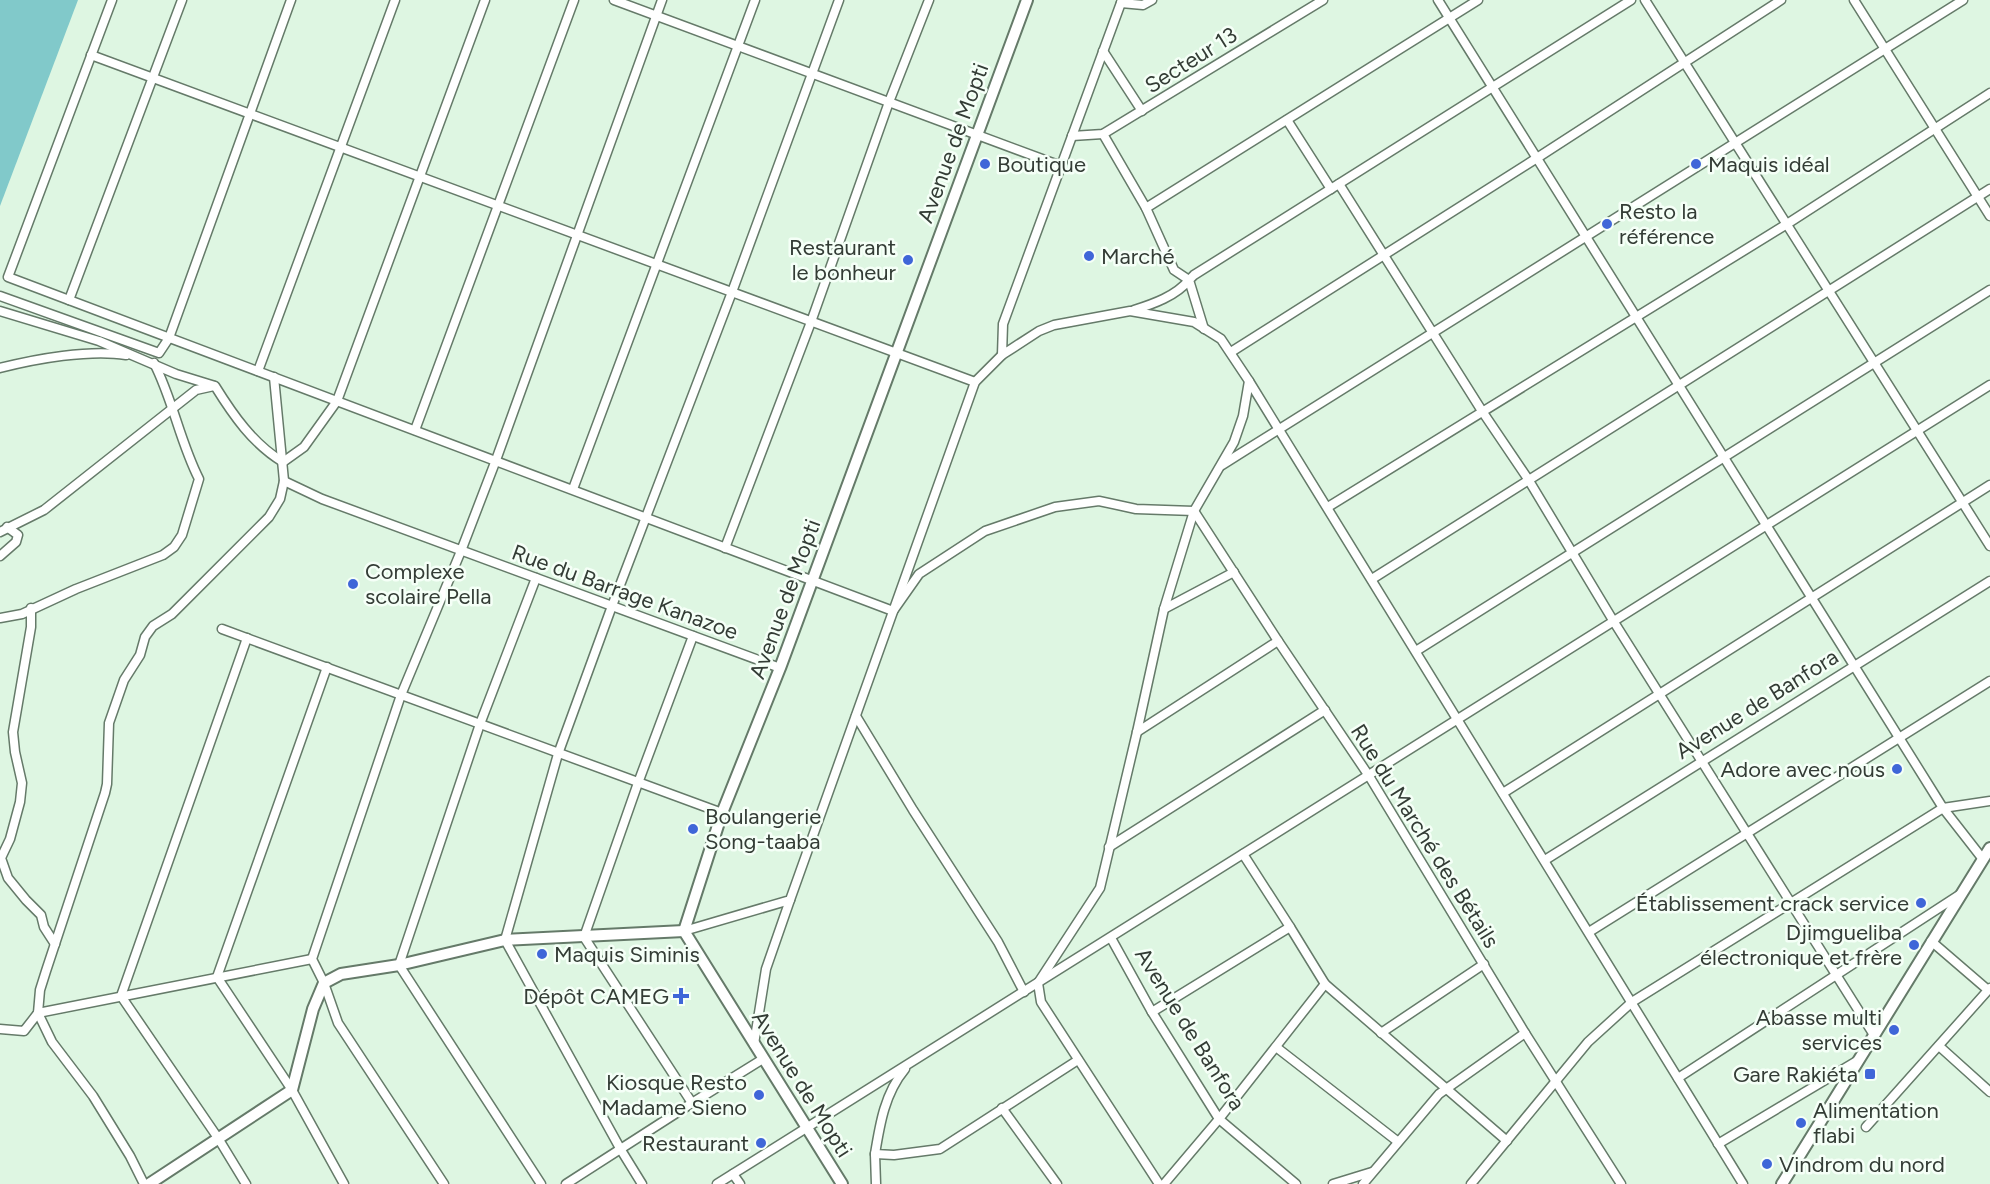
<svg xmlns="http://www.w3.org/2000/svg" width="1990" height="1184" font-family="Figtree,sans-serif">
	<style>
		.water { fill: #81c9ca }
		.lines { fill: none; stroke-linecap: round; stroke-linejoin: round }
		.minor-casing { stroke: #657a69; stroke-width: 11 }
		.tertiary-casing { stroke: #657a69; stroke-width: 14 }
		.secondary-casing { stroke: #657a69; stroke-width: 14 }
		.minor { stroke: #fff; stroke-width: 8 }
		.tertiary { stroke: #fff; stroke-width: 10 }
		.secondary { stroke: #fff; stroke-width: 10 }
		.poi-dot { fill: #3f66d8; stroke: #f5fff7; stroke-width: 2 }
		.labels { text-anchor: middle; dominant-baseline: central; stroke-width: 5; stroke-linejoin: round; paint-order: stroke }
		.street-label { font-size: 22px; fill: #333c35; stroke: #f5fff7 }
		.poi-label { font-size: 22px; fill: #333c35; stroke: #f5fff7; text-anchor: start }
	</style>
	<rect width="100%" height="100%" fill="#def6e2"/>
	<path class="water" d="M0,0H78L0,206Z"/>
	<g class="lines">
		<defs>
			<g id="minor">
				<path d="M112,0L8,277L893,611L919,574L985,531L1055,507L1099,501L1136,509L1194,511L1278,641L1369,776L1525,1033L1621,1184"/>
				<path d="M614,0L1061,166"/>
				<path d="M1122,0L1003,324L1002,355L1039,331L1054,325L1130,311L1194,322L1221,339L1249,381L1243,416L1234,442L1194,511L1164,609L1137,732L1100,888L1038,983L1041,1002L1159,1184"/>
				<path d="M1438,0L1943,808L1982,858"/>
				<path d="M1645,0L1990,546"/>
				<path d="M1854,0L1990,216"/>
				<path d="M1121,3L1143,5L1152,0"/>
				<path d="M1103,51L1142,111"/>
				<path d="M91,55L975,382"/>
				<path d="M1287,120L1331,189"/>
				<path d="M1103,134L1146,208L1478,0"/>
				<path d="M1072,136L1103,134L1323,0"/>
				<path d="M1339,184L1482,411L1528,479L1614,622L1874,1035"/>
				<path d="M0,296L159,353L169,338L291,0"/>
				<path d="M69,300L182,0"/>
				<path d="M1134,310C1153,304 1176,296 1189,280L1174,270L1146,208"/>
				<path d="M0,311L99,341L176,374L215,386C233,415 253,444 283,462"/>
				<path d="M1204,329L1189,280L1194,275L1631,0"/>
				<path d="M1231,352L1537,158L1781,0"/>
				<path d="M0,368C35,359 90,349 126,355"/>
				<path d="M258,371L395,0"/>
				<path d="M1249,381L1743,1184"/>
				<path d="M415,430L574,0"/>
				<path d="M283,462L304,447L337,401L485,0"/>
				<path d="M1222,465L1963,0"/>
				<path d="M284,481L322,499L780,668"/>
				<path d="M573,489L755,0"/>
				<path d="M1328,507L1787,224L1990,93"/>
				<path d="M0,532L44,510L196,390L214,386"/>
				<path d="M725,548L811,322L889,102L929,0"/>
				<path d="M0,556L16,542L18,535L7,527"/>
				<path d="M536,578L480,724L399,965L541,1184"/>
				<path d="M1372,579L1990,189"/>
				<path d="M31,608V627L13,732L15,752L22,783L20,802L10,839L1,858L8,878L26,900L41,915L44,927L55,944"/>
				<path d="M1164,609L1234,572"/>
				<path d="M0,618L22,614L76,589L163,555L174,547L182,535L199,479C180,442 173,400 154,363"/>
				<path d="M222,629L722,813"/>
				<path d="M693,636L638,783L584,937L692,1103L763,1059"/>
				<path d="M1416,651L1990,290"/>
				<path d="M327,667L217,977L292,1090L344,1184"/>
				<path d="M856,716L913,810L998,942L1024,992"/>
				<path d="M1137,732L1278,641"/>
				<path d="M1503,793L1990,485"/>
				<path d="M1109,847L1325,710"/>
				<path d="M1545,860L1990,581"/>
				<path d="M1290,927L1325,984L1507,1141"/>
				<path d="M684,931L790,900L975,382L1002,355"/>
				<path d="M1589,932L1990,681"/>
				<path d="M1111,938L1152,1012L1219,1119L1296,1184"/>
				<path d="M1931,941L1988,990"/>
				<path d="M1152,1012L1290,927L1243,854"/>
				<path d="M38,1013L312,959"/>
				<path d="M38,1013L52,1042L93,1096L130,1156L144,1184"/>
				<path d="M0,1029L24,1031L38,1013L40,990L46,971L105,793L107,784L109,723L124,680L140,655L145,637L153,626L172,614L269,517L280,499L284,481L274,377"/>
				<path d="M1381,1033L1484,964"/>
				<path d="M754,1044L766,969L790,900"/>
				<path d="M1939,1046L1990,1092"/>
				<path d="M1276,1047L1397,1141"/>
				<path d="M905,1069C885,1093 880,1123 875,1154L894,1155L940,1149L1078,1060"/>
				<path d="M1678,1078L1959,895"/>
				<path d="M1002,1108L1057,1184"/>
				<path d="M1866,1127L1990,988"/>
				<path d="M1718,1144L1857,1061"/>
				<path d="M875,1154L876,1184"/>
				<path d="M733,1174L740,1184"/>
				<path d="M246,1184L218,1138L121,996L247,638"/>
				<path d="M444,1184L338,1023L324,983L312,959L401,695L461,551L496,460L662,0"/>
				<path d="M566,1184L692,1103"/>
				<path d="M642,1184L621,1150L505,940L558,754L612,606L732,292L839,0"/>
				<path d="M717,1184L1990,385"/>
				<path d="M1164,1184L1219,1119L1325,984"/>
				<path d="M1333,1184L1372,1172"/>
				<path d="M1363,1184L1439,1094L1525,1033"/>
				<path d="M1471,1184L1588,1042L1632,1002L1943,808L1990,801"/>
			</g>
			<g id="tertiary">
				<path d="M149,1184L292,1090L313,1009L324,983L341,974L399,965L505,940L684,931"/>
				<path d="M842,1184L684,931L722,813L780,668L1027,0"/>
			</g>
			<path id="secondary" d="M1782,1184L1990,848"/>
		</defs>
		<use href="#minor" class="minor-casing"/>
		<use href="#tertiary" class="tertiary-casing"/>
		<use href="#secondary" class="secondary-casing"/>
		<use href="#minor" class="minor"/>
		<use href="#tertiary" class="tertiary"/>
		<use href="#secondary" class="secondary"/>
	</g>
	<g class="poi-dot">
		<circle cx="985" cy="164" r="6"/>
		<circle cx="1696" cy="164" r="6"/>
		<circle cx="1607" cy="224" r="6"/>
		<circle cx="1089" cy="256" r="6"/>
		<circle cx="908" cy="260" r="6"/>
		<circle cx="353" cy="584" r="6"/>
		<circle cx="1897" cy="769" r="6"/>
		<circle cx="693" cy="829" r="6"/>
		<circle cx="1921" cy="903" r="6"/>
		<circle cx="1914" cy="945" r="6"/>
		<circle cx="542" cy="954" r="6"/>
		<path d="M678 987h6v6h6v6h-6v6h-6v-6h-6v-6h6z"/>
		<circle cx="1894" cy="1030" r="6"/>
		<rect x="1864" y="1068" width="12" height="12" rx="3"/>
		<circle cx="759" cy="1095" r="6"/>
		<circle cx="1801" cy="1123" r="6"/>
		<circle cx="761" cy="1143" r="6"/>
		<circle cx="1767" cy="1164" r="6"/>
	</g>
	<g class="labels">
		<g class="street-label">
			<text transform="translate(1191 60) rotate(-32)">Secteur 13</text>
			<text transform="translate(953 143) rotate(-70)">Avenue de Mopti</text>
			<text transform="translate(625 592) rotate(20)">Rue du Barrage Kanazoe</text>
			<text transform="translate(785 599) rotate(-70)">Avenue de Mopti</text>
			<text transform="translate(1757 704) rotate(-32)">Avenue de Banfora</text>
			<text transform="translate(1425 836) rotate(58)">Rue du Marché des Bétails</text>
			<text transform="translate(1190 1029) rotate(58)">Avenue de Banfora</text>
			<text transform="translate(802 1084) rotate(58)">Avenue de Mopti</text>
		</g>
		<g class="poi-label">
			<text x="997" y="164">Boutique</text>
			<text x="1708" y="164">Maquis idéal</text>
			<text x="1619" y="211">Resto la<tspan x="1619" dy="25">référence</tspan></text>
			<text x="896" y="247" text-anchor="end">Restaurant<tspan x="896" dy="25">le bonheur</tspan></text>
			<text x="1101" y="256">Marché</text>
			<text x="365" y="571">Complexe<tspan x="365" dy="25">scolaire Pella</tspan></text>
			<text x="1885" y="769" text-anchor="end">Adore avec nous</text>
			<text x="705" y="816">Boulangerie<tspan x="705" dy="25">Song-taaba</tspan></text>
			<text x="1909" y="903" text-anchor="end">Établissement crack service</text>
			<text x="1902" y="932" text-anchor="end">Djimgueliba<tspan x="1902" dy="25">électronique et frère</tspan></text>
			<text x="554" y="954">Maquis Siminis</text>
			<text x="669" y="996" text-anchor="end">Dépôt CAMEG</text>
			<text x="1882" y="1017" text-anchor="end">Abasse multi<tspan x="1882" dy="25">services</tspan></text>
			<text x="1858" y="1074" text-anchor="end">Gare Rakiéta</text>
			<text x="747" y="1082" text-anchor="end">Kiosque Resto<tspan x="747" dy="25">Madame Sieno</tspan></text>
			<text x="1813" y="1110">Alimentation<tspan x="1813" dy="25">flabi</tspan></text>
			<text x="749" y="1143" text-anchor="end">Restaurant</text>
			<text x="1779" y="1164">Vindrom du nord</text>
		</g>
	</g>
</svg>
